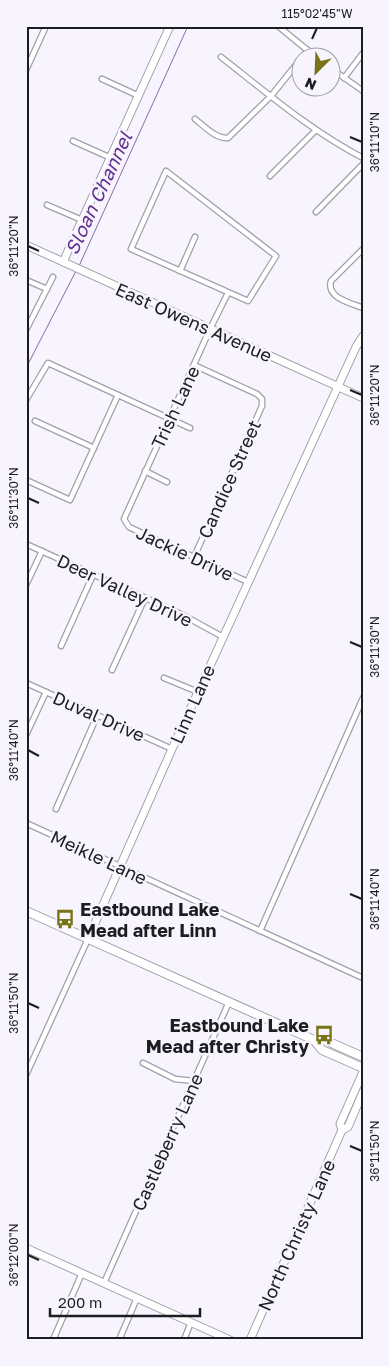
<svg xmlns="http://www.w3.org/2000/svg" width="389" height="1366" font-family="'Golos Text',sans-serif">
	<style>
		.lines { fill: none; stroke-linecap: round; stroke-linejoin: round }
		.stream { stroke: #856ca7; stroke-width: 1 }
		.street-casing { stroke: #a39faa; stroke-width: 7 }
		.secondary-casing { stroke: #a39faa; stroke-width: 9 }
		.primary-casing { stroke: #a39faa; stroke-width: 10 }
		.street { stroke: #fff; stroke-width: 4.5 }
		.secondary { stroke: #fff; stroke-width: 7 }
		.primary { stroke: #fff; stroke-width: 8 }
		.ticks { fill: none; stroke: #1d1c20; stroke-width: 2 }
		.labels { text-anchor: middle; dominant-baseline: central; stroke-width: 5; stroke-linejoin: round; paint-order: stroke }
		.street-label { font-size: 18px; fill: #1d1c20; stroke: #f8f4fe }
		.poi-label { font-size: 18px; font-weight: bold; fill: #1d1c20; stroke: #f8f4fe; text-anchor: start }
		.water-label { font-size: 19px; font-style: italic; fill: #603291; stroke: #f8f4fe }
		.neatline { fill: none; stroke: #1d1c20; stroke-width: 2 }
		.ticks-label { font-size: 12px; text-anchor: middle; fill: #1d1c20 }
	</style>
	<rect width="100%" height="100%" fill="#f8f4fe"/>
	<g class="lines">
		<g class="stream">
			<path d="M79,266L188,26"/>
			<path d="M26,368L76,271"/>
		</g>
		<defs>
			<g id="street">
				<path d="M278,26L317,58"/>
				<path d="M221,57C267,93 311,131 363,158"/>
				<path d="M332,69L363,91"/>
				<path d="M26,70L46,26"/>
				<path d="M344,78L363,53"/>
				<path d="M102,79L139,96"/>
				<path d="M195,119C204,126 216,139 228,138L271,96L308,50"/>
				<path d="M73,141L111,158"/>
				<path d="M166,171L276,256L248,301L131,249Z"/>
				<path d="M270,176L316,130"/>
				<path d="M47,205L82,220"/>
				<path d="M316,212L363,164"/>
				<path d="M363,249L331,281C326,298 351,303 363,308"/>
				<path d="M180,271L195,237"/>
				<path d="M26,280L47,289"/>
				<path d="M228,293L210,329L124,519L129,527L248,582"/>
				<path d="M26,330L53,277"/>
				<path d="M194,365L257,394L262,399V406L194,557"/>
				<path d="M26,400L48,363L190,428"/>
				<path d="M35,421L94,448"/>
				<path d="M145,471L167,482"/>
				<path d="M26,480L70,500L118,395"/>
				<path d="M26,544L183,615L223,637"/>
				<path d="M26,585L42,551"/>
				<path d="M61,646L93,575"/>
				<path d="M112,670L145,598"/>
				<path d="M164,678L198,692"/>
				<path d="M26,683L172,749"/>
				<path d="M26,735L46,692"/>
				<path d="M56,809L97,716"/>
				<path d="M26,823L363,978"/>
				<path d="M260,931L363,698"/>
				<path d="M143,1063L175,1079L194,1081"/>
				<path d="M26,1075L88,939"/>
				<path d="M104,1283L229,1002"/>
				<path d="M53,1340L82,1273"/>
				<path d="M119,1340L137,1298"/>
				<path d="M184,1340L191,1322"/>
			</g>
			<g id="secondary">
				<path d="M26,245L363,398"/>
				<path d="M63,262L170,26"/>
				<path d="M88,939L172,749L356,347L363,336"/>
				<path d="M342,1130L340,1124L363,1072"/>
				<path d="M26,1248L230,1340"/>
				<path d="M250,1340L342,1130L348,1127L363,1092"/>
			</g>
			<g id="primary">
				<path d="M26,911L314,1040L327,1041L363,1057"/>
				<path d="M314,1040L322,1050L363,1068"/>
			</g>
		</defs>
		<use href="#street" class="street-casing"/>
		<use href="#secondary" class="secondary-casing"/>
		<use href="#primary" class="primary-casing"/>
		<use href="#street" class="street"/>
		<use href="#secondary" class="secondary"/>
		<use href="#primary" class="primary"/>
	</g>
	<path class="ticks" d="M312,39L317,28M350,137L362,142M28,246L39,251M350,390L362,395M28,498L39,503M350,642L362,647M28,750L39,756M350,894L362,899M28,1003L39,1008M350,1146L362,1151M28,1255L39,1260"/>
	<defs>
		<symbol id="bus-bare" viewBox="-9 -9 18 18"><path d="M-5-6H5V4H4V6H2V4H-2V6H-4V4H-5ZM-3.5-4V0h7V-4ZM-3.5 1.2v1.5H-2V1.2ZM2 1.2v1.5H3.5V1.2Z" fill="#777316" stroke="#f8f4fe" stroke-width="2.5" paint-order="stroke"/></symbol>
	</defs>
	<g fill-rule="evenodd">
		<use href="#bus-bare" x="51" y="905" width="28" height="28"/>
		<use href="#bus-bare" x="310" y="1021" width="28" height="28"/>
	</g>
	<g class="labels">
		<g class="street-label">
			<text transform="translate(194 322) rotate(24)">East Owens Avenue</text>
			<text transform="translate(175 407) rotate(-65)">Trish Lane</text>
			<text transform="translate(229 479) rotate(-66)">Candice Street</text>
			<text transform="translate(185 553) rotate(25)">Jackie Drive</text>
			<text transform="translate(125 590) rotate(25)">Deer Valley Drive</text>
			<text transform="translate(192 704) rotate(-66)">Linn Lane</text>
			<text transform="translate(99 716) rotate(24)">Duval Drive</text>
			<text transform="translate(99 857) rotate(25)">Meikle Lane</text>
			<text transform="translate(167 1142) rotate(-66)">Castleberry Lane</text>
			<text transform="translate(296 1235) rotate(-66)">North Christy Lane</text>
		</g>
		<g class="poi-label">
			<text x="80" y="909">Eastbound Lake<tspan x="80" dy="21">Mead after Linn</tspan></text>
			<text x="309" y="1025" text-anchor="end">Eastbound Lake<tspan x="309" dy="21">Mead after Christy</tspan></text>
		</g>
		<g class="water-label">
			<text transform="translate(98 193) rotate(-65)">Sloan Channel</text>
		</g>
	</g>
	<rect width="389" height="1366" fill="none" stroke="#f8f4fe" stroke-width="55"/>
	<g transform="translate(316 72) rotate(204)"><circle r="24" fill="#f8f4fe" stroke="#a09ea5"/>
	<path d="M0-4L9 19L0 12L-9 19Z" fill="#777316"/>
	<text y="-8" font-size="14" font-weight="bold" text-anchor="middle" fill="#1d1c20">N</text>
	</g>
	<path d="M50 1308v8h150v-8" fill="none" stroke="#1d1c20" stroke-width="2.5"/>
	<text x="58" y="1308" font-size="15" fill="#1d1c20" stroke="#f8f4fe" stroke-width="4" paint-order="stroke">200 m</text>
	<rect x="28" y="28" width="334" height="1310" class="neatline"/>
	<g class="ticks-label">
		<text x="317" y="18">115°02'45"W</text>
		<text transform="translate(375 142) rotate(-90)" y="4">36°11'10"N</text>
		<text transform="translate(14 246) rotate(-90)" y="4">36°11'20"N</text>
		<text transform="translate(375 395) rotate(-90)" y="4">36°11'20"N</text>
		<text transform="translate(14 498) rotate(-90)" y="4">36°11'30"N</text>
		<text transform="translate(375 647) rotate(-90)" y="4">36°11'30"N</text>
		<text transform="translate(14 750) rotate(-90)" y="4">36°11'40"N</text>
		<text transform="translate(375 899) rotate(-90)" y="4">36°11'40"N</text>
		<text transform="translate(14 1003) rotate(-90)" y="4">36°11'50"N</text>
		<text transform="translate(375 1151) rotate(-90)" y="4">36°11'50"N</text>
		<text transform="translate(14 1255) rotate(-90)" y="4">36°12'00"N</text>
	</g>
</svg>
